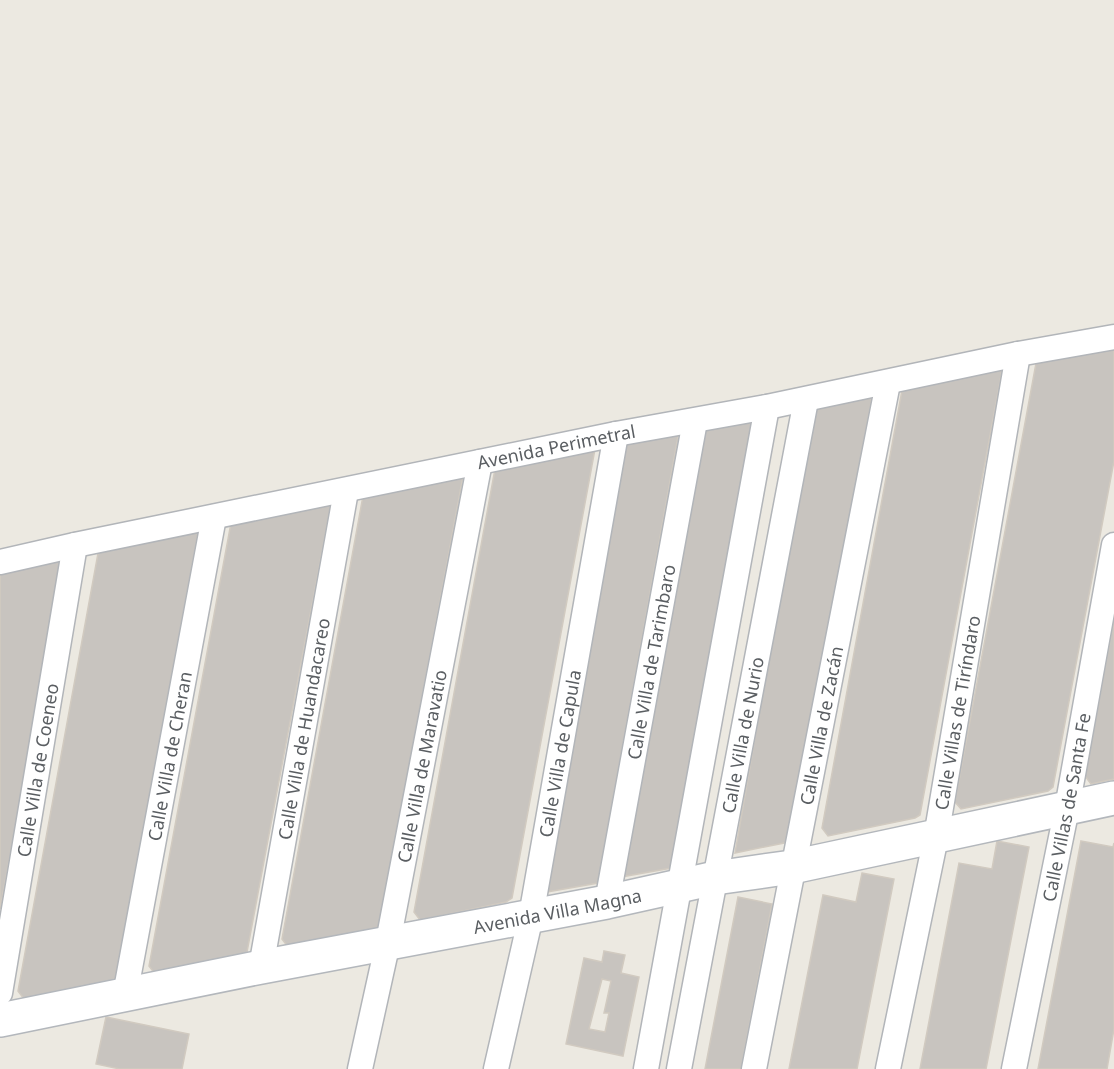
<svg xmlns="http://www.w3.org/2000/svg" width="1114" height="1069" font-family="'Noto Sans',sans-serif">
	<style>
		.building { fill: #c8c4bf; stroke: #d1cac0; stroke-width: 1.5; fill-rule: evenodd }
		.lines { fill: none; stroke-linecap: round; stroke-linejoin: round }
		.street-casing { stroke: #b2b5b9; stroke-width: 27 }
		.secondary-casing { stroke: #b3b7bc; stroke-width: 36 }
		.street { stroke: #fff; stroke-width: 24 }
		.secondary { stroke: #fff; stroke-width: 33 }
		.labels { text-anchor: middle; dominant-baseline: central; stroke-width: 5; stroke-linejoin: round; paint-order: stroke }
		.street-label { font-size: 18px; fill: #5a5e62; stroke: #fff }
	</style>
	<rect width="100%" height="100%" fill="#ece9e1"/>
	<g class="building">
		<path d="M1114,343V461L1053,787L1048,791L961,809L955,802L1037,358Z"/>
		<path d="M1003,365L920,815L915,818L828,836L822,828L903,385Z"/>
		<path d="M873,392L789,842L735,853L813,404Z"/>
		<path d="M759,415L677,867L621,877L703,426Z"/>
		<path d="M679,431L598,883L541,893L624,442Z"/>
		<path d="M595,449L512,898L506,902L420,920L414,912L495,469Z"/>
		<path d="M463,476L380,925L375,929L288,947L282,939L363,496Z"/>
		<path d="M331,503L247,952L242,956L155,974L149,966L231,523Z"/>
		<path d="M199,528L116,977L111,981L24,999L18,991L99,548Z"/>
		<path d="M66,555L0,909V568Z"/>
		<path d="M1114,620V779L1091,784L1085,776Z"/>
		<path d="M997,841L1029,847L986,1069H920L959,863L992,869Z"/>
		<path d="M1081,841L1113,847L1114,843V1029L1107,1069H1038Z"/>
		<path d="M862,873L894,879L857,1069H789L823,895L856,902Z"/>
		<path d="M738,897L772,904L741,1069H705Z"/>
		<path d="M604,951L625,955L621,973L639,977L623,1056L566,1044L584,958L602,962ZM602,979L611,981L604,1013H609L605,1032L589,1029Z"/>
		<path d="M106,1017L189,1034L182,1069H120L96,1064Z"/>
	</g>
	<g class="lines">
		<defs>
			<g id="street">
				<path id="s1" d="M0,562L75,545L616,434L767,407L1018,354L1114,337"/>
				<path id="s2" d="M607,902L695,421"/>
				<path id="s3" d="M261,967L346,491"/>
				<path id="s4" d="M0,993L75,545"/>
				<path id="s5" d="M125,995L214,517"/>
				<path id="s6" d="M360,1069L388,942L480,462"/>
				<path id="s7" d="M496,1069L531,916L616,434"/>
				<path d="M646,1069L767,407"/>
				<path id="s8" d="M679,1069L806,400"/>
				<path id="s9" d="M754,1069L888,383"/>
				<path id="s10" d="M888,1069L936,837L1018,354"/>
				<path id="s11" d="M1014,1069L1067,808L1114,545"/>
			</g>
			<g id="secondary">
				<path id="s12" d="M0,1020L261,967L607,902L715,878L792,867L1114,798"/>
			</g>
		</defs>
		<use href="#street" class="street-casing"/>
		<use href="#secondary" class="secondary-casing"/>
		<use href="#street" class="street"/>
		<use href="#secondary" class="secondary"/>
	</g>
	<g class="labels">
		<g class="street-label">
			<text stroke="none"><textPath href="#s1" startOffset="568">Avenida Perimetral</textPath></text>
			<text stroke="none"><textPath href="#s2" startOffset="244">Calle Villa de Tarimbaro</textPath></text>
			<text stroke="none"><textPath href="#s10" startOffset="363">Calle Villas de Tiríndaro</textPath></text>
			<text stroke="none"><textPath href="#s9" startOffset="350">Calle Villa de Zacán</textPath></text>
			<text stroke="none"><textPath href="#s3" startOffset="242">Calle Villa de Huandacareo</textPath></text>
			<text stroke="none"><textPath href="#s8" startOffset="340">Calle Villa de Nurio</textPath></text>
			<text stroke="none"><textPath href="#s7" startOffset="322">Calle Villa de Capula</textPath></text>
			<text stroke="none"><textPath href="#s5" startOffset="243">Calle Villa de Cheran</textPath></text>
			<text stroke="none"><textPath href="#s6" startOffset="309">Calle Villa de Maravatio</textPath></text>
			<text stroke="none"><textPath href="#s4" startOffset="226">Calle Villa de Coeneo</textPath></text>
			<text stroke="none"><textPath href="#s11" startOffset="267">Calle Villas de Santa Fe</textPath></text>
			<text stroke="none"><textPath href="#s12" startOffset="568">Avenida Villa Magna</textPath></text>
		</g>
	</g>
</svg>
